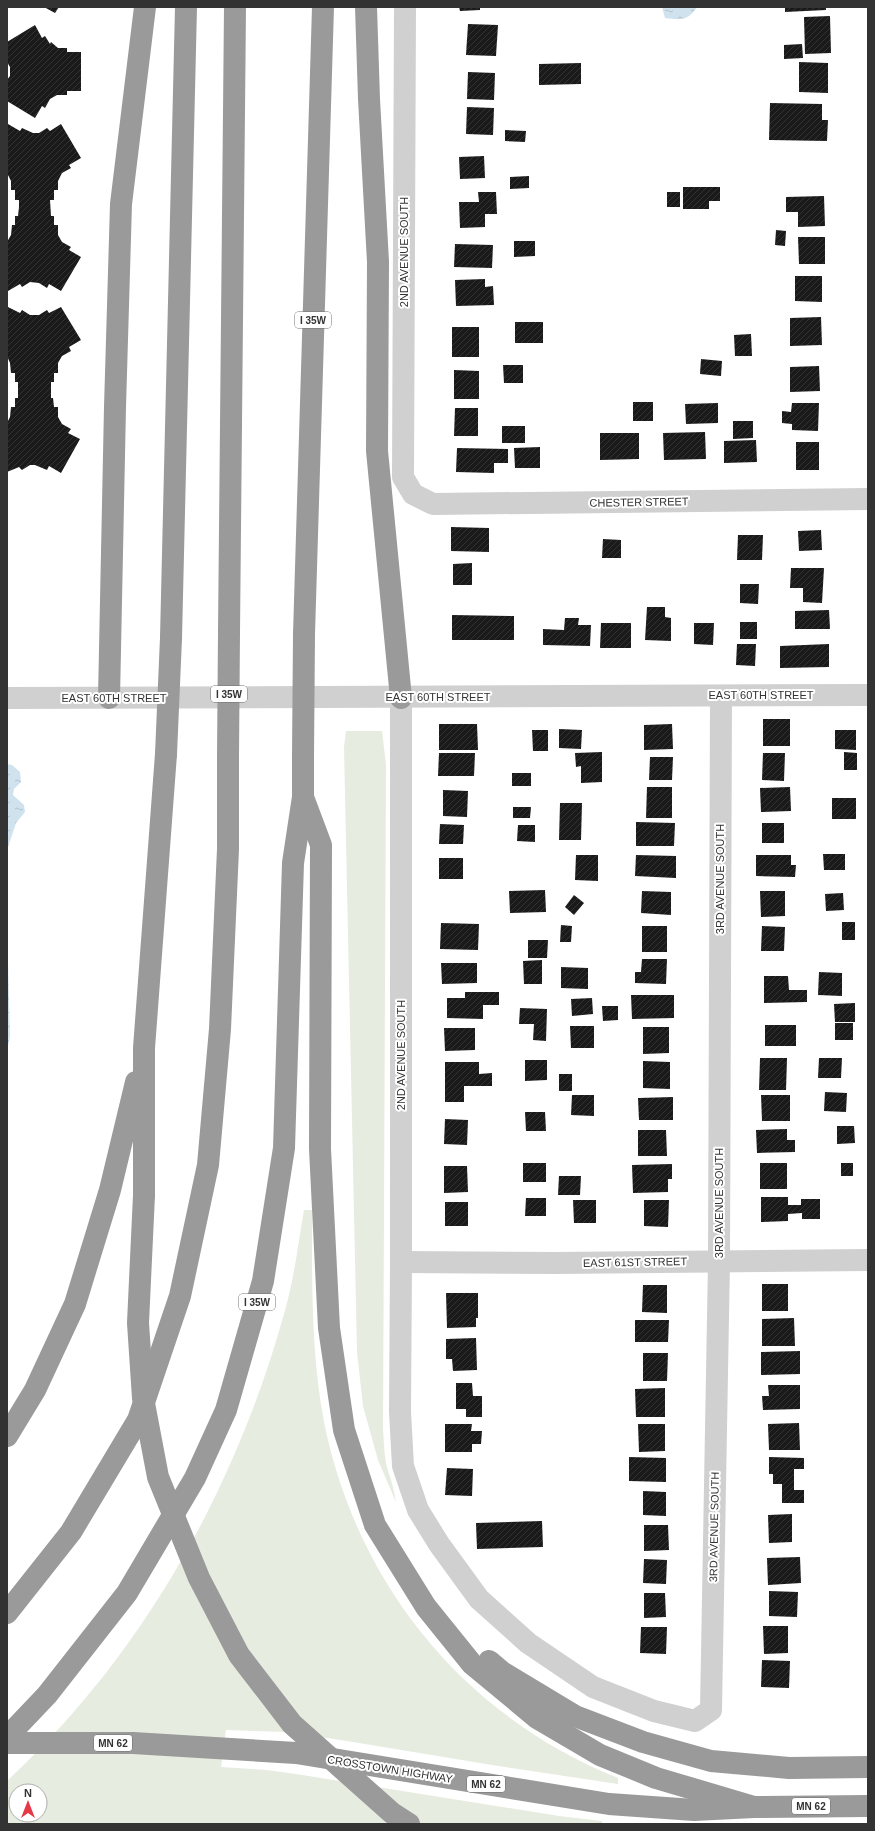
<svg xmlns="http://www.w3.org/2000/svg" width="875" height="1831" font-family="Helvetica,sans-serif">
	<style>
		.green { fill: #e6ecdf; fill-rule: evenodd }
		.water { fill: url(#water-ripples) }
		.building { fill: url(#building-hatch) }
		.lines { fill: none; stroke-linecap: round; stroke-linejoin: round }
		.minor { stroke: #d0d0d0; stroke-width: 22 }
		.highway { stroke: #9a9a9a; stroke-width: 22 }
		.highway-bridge { stroke: #9a9a9a; stroke-width: 22 }
		.labels { text-anchor: middle; dominant-baseline: central; stroke-width: 4; stroke-linejoin: round; paint-order: stroke }
		.shield { fill: #fff; stroke: #707070; stroke-width: 1 }
		.shield-label { font-size: 10px; font-weight: bold; fill: #333 }
		.street-label { font-size: 11px; fill: #333; stroke: #fff }
	</style>
	<defs>
		<pattern id="water-ripples" width="26" height="14" patternUnits="userSpaceOnUse"><rect width="26" height="14" fill="#cfe2ee"/><path d="M2 4q2-2 4 0t4 0M15 11q2-2 4 0t4 0" fill="none" stroke="#b2c2cd"/></pattern>
		<pattern id="building-hatch" width="6" height="6" patternUnits="userSpaceOnUse"><rect width="6" height="6" fill="#1a1a1a"/><path d="M-1 1l2-2M0 6l6-6M5 7l2-2" fill="none" stroke="#333"/></pattern>
	</defs>
	<rect width="100%" height="100%" fill="#fff"/>
	<g class="green">
		<path d="M346,731H382L386,765L383,1429C384,1443 384,1457 388,1471C392,1482 394,1491 396,1502L378,1460L363,1406L357,1352L344,747Z"/>
		<path d="M304,1210H312C312,1280 311,1354 324,1422C357,1585 464,1716 618,1778V1784L492,1765L347,1741L288,1732L226,1730L221,1767L267,1770L296,1774L559,1816L602,1821V1824H7V1781C142,1656 235,1490 284,1314C294,1280 298,1245 304,1210ZM16,1791H40V1815H16Z"/>
	</g>
	<g class="water">
		<path d="M662,7H697C688,21 681,20 665,18Z"/>
		<path d="M7,764L12,765L20,772L21,782L14,789L13,795L24,805L25,812L16,823L7,850Z"/>
		<path d="M7,925L10,1036L7,1051Z"/>
	</g>
	<g class="building">
		<path d="M44,7H59L55,13Z"/>
		<path d="M459,7H480V10L460,11Z"/>
		<path d="M785,7H826V10L785,12Z"/>
		<path d="M830,16L831,53L805,54L804,17Z"/>
		<path d="M468,24L498,25L496,56L466,55Z"/>
		<path d="M35,25L42,38L45,36L50,44L51,42L58,48H67V52H81V91H67V95H57L50,99L45,108L42,106L35,118L7,101V80L10,76V67L7,62L8,57L7,42Z"/>
		<path d="M802,44L803,58L784,59V45Z"/>
		<path d="M799,62L828,63V93L799,92Z"/>
		<path d="M581,63V84L539,85V64Z"/>
		<path d="M468,72L495,73L494,100L467,99Z"/>
		<path d="M770,103L822,104V120H828L827,141L769,140Z"/>
		<path d="M467,107L494,108L493,135L466,134Z"/>
		<path d="M8,124L20,131L22,128L33,133H39L47,128L50,131L61,124L81,158L69,165L71,168L62,173L58,181V190H54V200H50L51,216H54V225H58V235L62,242L71,247L69,250L81,257L61,291L49,284L47,288L39,283L30,282L22,287L20,284L8,291L7,290V242L11,235L12,225H15V216H18L19,207V200H15V190H11V181L7,173V127Z"/>
		<path d="M505,130L526,131L525,142L505,141Z"/>
		<path d="M484,156L485,178L460,179L459,157Z"/>
		<path d="M529,176V188L510,189V177Z"/>
		<path d="M683,187H720V201H709V209H683Z"/>
		<path d="M478,192H496L497,214H485V227L460,228L459,202H479Z"/>
		<rect x="667" y="192" width="13" height="15"/>
		<path d="M824,196L825,226L798,227V212H786V197Z"/>
		<path d="M776,230L786,231L785,246L775,245Z"/>
		<path d="M798,237H825V264H799Z"/>
		<path d="M514,241H535V256L514,257Z"/>
		<path d="M455,244L493,245L492,268L454,267Z"/>
		<path d="M795,276H822V302L795,301Z"/>
		<path d="M485,279V287L493,286L494,305L456,306L455,280Z"/>
		<path d="M8,307L20,313L22,310L30,315H39L47,310L49,313L61,307L81,340L69,347L71,351L62,356L58,363V373H54V382H51V398H53L54,407H58V417L62,424L71,429L68,433L80,439L61,473L49,466L47,470L35,465H30L22,470L19,467L7,472V423L10,417L11,407H15V398H18V382H15V373H11L10,363L7,356Z"/>
		<path d="M821,317L822,345L790,346V318Z"/>
		<rect x="515" y="322" width="28" height="21"/>
		<rect x="452" y="327" width="27" height="30"/>
		<path d="M751,334L752,356H735L734,335Z"/>
		<path d="M701,359L722,361L721,376L700,374Z"/>
		<path d="M503,365H523V383H504Z"/>
		<path d="M819,366L820,391L790,392V367Z"/>
		<path d="M454,370L479,371V399H454Z"/>
		<rect x="633" y="402" width="20" height="19"/>
		<path d="M718,403V423L686,424L685,404Z"/>
		<path d="M792,403H819L818,431L792,430V424L782,423V411L791,412Z"/>
		<path d="M455,408H478V436H454Z"/>
		<path d="M733,421H753V438L733,439Z"/>
		<rect x="502" y="426" width="23" height="17"/>
		<path d="M705,432L706,459L664,460L663,433Z"/>
		<path d="M600,433H639V459L600,460Z"/>
		<path d="M756,440L757,462L724,463V441Z"/>
		<rect x="796" y="442" width="23" height="28"/>
		<path d="M540,447V468H515L514,448Z"/>
		<path d="M457,448L508,449V463H494V473L456,472Z"/>
		<path d="M451,527L489,528V552L451,551Z"/>
		<path d="M821,530L822,550L799,551L798,531Z"/>
		<path d="M738,535H763L762,560H737Z"/>
		<path d="M603,539L621,540V558H602Z"/>
		<path d="M472,563V585H453V564Z"/>
		<path d="M791,568H824L822,603L803,602V588H790Z"/>
		<path d="M740,584H759L758,604L740,603Z"/>
		<path d="M647,607H665V617L671,618V641L645,640Z"/>
		<path d="M829,610L830,629H795V611Z"/>
		<path d="M452,615L514,616V640H452Z"/>
		<path d="M565,618H579L578,625H591L590,646L543,645V629L564,630Z"/>
		<rect x="740" y="622" width="17" height="17"/>
		<path d="M601,623H631V648H600Z"/>
		<path d="M694,623H714L713,645L694,644Z"/>
		<path d="M737,644H756L755,666L736,665Z"/>
		<path d="M829,644V667L780,668V646Z"/>
		<rect x="763" y="719" width="27" height="27"/>
		<path d="M439,724H477L478,750H439Z"/>
		<path d="M672,724L673,749L644,750V725Z"/>
		<path d="M559,729L582,730L581,749L559,748Z"/>
		<path d="M532,730H548V751H533Z"/>
		<path d="M835,730H856V750L835,749Z"/>
		<path d="M602,752V782L581,783V766L576,767L575,753Z"/>
		<path d="M844,752L857,753V770H844Z"/>
		<path d="M439,753H475L474,776H438Z"/>
		<path d="M763,753H785L784,781L762,780Z"/>
		<path d="M650,757H673L672,780H649Z"/>
		<rect x="512" y="773" width="19" height="13"/>
		<path d="M647,787H672V818H646Z"/>
		<path d="M790,787L791,811L761,812L760,788Z"/>
		<path d="M443,790L468,791L467,817L443,816Z"/>
		<rect x="832" y="798" width="24" height="21"/>
		<path d="M560,803H582L581,840H559Z"/>
		<path d="M513,807H531L530,818H513Z"/>
		<path d="M636,822L675,823L674,846H636Z"/>
		<rect x="762" y="823" width="22" height="20"/>
		<path d="M440,824L464,825L463,844H439Z"/>
		<path d="M518,825H535V842L517,841Z"/>
		<path d="M823,854H845V870H824Z"/>
		<path d="M576,855H598V881L575,880Z"/>
		<path d="M636,855L676,856V878L635,876Z"/>
		<path d="M756,855H791V865H796L795,877L756,876Z"/>
		<rect x="439" y="858" width="24" height="21"/>
		<path d="M545,890L546,912L510,913L509,891Z"/>
		<path d="M642,891L671,892V915L641,913Z"/>
		<path d="M760,891H785V916L761,917Z"/>
		<path d="M843,893L844,910L826,911L825,894Z"/>
		<path d="M574,895L584,903L574,915L565,907Z"/>
		<rect x="842" y="922" width="13" height="18"/>
		<path d="M441,923L479,924L478,950L440,949Z"/>
		<path d="M561,925L572,926L571,942H560Z"/>
		<rect x="642" y="926" width="25" height="26"/>
		<path d="M762,926L785,927L784,951H761Z"/>
		<path d="M528,940H548L547,958H528Z"/>
		<path d="M642,959H667L666,984L635,983V972H641Z"/>
		<path d="M542,960V984H524L523,961Z"/>
		<path d="M441,963H477V983L442,984Z"/>
		<path d="M561,967L588,968V989L561,988Z"/>
		<path d="M819,972L842,973V996L818,995Z"/>
		<path d="M764,976H788L789,990H807V1002L764,1003Z"/>
		<path d="M465,992H499V1005H483V1019L447,1018V998H465Z"/>
		<path d="M631,995H674V1018L632,1019Z"/>
		<path d="M592,998L593,1014L572,1016L571,999Z"/>
		<path d="M855,1003V1022H835L834,1004Z"/>
		<path d="M602,1006H618V1020L603,1021Z"/>
		<path d="M520,1008L547,1009L546,1041L533,1040L534,1024H519Z"/>
		<rect x="835" y="1023" width="18" height="17"/>
		<rect x="765" y="1025" width="31" height="21"/>
		<path d="M570,1026H594V1048H571Z"/>
		<path d="M643,1027H669V1053L643,1054Z"/>
		<path d="M444,1028H475V1050L445,1051Z"/>
		<path d="M760,1058H787L786,1090H759Z"/>
		<path d="M819,1058H842L841,1078H818Z"/>
		<path d="M525,1060H547V1080L525,1081Z"/>
		<path d="M643,1061L670,1062V1089L643,1088Z"/>
		<path d="M445,1062H479V1074L492,1073V1086H464V1102H445Z"/>
		<rect x="559" y="1074" width="13" height="17"/>
		<path d="M825,1092L847,1093L846,1112L824,1111Z"/>
		<path d="M572,1095H594V1116L571,1115Z"/>
		<path d="M761,1095H790V1121H762Z"/>
		<path d="M673,1097V1120H639L638,1098Z"/>
		<path d="M525,1112H545L546,1131H526Z"/>
		<path d="M445,1119L468,1120L467,1145L444,1144Z"/>
		<path d="M837,1126H854L855,1143L837,1144Z"/>
		<path d="M787,1129V1140H795V1152L757,1153L756,1130Z"/>
		<path d="M638,1130H666L667,1156H638Z"/>
		<rect x="523" y="1163" width="23" height="19"/>
		<rect x="760" y="1163" width="27" height="26"/>
		<rect x="841" y="1163" width="12" height="13"/>
		<path d="M672,1164V1179H668V1192L633,1193L632,1165Z"/>
		<path d="M444,1166H467L468,1192L444,1193Z"/>
		<path d="M559,1176H581L580,1195H558Z"/>
		<path d="M761,1197H788V1205H801V1199H820V1219H802V1213L788,1214V1221L761,1222Z"/>
		<path d="M526,1198H546V1216H525Z"/>
		<path d="M573,1200H596V1223H574Z"/>
		<path d="M644,1200H669L668,1227L644,1226Z"/>
		<rect x="445" y="1202" width="23" height="24"/>
		<rect x="762" y="1284" width="26" height="27"/>
		<path d="M643,1285H667V1313L642,1312Z"/>
		<path d="M446,1293H478V1318H476V1327L447,1328Z"/>
		<path d="M794,1318L795,1346H762V1319Z"/>
		<path d="M635,1320H669L668,1342H635Z"/>
		<path d="M476,1338L477,1370L453,1371L452,1359H446V1339Z"/>
		<path d="M800,1351V1374L761,1375V1352Z"/>
		<path d="M643,1353H668L667,1381H643Z"/>
		<path d="M456,1383H472L473,1396H482V1417H466V1409H456Z"/>
		<path d="M768,1385H800V1409L763,1410L762,1396H769Z"/>
		<path d="M665,1388V1417H636L635,1389Z"/>
		<path d="M799,1423L800,1450H769L768,1424Z"/>
		<path d="M445,1424H472L471,1431H482L481,1444H472V1452H445Z"/>
		<path d="M638,1424H665V1451L639,1452Z"/>
		<path d="M629,1457L666,1458V1482L629,1481Z"/>
		<path d="M769,1457L804,1458V1469H794V1490H804V1503H782V1484H773V1474H769Z"/>
		<path d="M447,1468L473,1469L472,1496L445,1495Z"/>
		<path d="M643,1491L666,1492V1516L643,1515Z"/>
		<path d="M792,1514V1542L769,1543L768,1515Z"/>
		<path d="M542,1521L543,1547L477,1549L476,1523Z"/>
		<path d="M644,1525H668L669,1550L644,1551Z"/>
		<path d="M800,1557L801,1583L768,1585L767,1558Z"/>
		<path d="M644,1559L667,1560L666,1584L643,1583Z"/>
		<path d="M769,1591L798,1592L797,1617L769,1616Z"/>
		<path d="M644,1593H665L666,1617L644,1618Z"/>
		<path d="M763,1626H788V1653L764,1654Z"/>
		<path d="M641,1627H667L666,1654L640,1653Z"/>
		<path d="M762,1660L790,1661L789,1688L761,1687Z"/>
	</g>
	<g class="lines">
		<g class="minor">
			<path d="M405,7L403,477L413,494L433,504L868,499"/>
			<path d="M7,698L868,695"/>
			<path d="M401,698V1262L400,1412L403,1466L418,1510L439,1544L479,1599L528,1643L593,1687L654,1711L695,1721L711,1710L719,1261L721,696"/>
			<path d="M401,1262L556,1263L868,1260"/>
		</g>
		<g class="highway">
			<path d="M366,7L369,99L378,262L377,451L401,698"/>
			<path d="M229,633L235,7"/>
			<path d="M304,634L323,7"/>
			<path d="M171,638L186,7"/>
			<path d="M109,698L115,407L121,204L145,7"/>
			<path d="M303,797L321,845L320,1149L329,1328L344,1430L375,1525L426,1607L472,1664L537,1718L600,1755L656,1778L754,1807"/>
			<path d="M144,1195V1048L166,754"/>
			<path d="M7,1436L35,1390L75,1304L110,1190L136,1082"/>
			<path d="M7,1613L71,1532L138,1420L180,1296L208,1165L220,1029L228,849V756"/>
			<path d="M489,1661L502,1672L575,1716L643,1742L711,1761L789,1768L868,1767"/>
			<path d="M7,1737L47,1695L127,1593L195,1478L226,1410L263,1281L284,1148L293,863L303,797V756"/>
			<path d="M7,1743H133L296,1753L609,1804L694,1810L754,1807L868,1806"/>
		</g>
		<g class="highway-bridge">
			<path d="M166,754L171,638"/>
			<path d="M228,756L229,633"/>
			<path d="M303,756L304,634"/>
			<path d="M144,1195L138,1323L143,1398L158,1477L199,1578L239,1655L292,1724L392,1813L409,1824"/>
		</g>
	</g>
	<g class="labels">
		<g class="shield">
			<rect x="295" y="312" width="36" height="16" rx="3"/>
			<rect x="211" y="686" width="36" height="16" rx="3"/>
			<rect x="239" y="1294" width="36" height="16" rx="3"/>
			<rect x="94" y="1735" width="38" height="16" rx="3"/>
			<rect x="467" y="1776" width="38" height="16" rx="3"/>
			<rect x="792" y="1798" width="38" height="16" rx="3"/>
		</g>
		<g class="shield-label">
			<text x="313" y="320">I 35W</text>
			<text x="229" y="694">I 35W</text>
			<text x="257" y="1302">I 35W</text>
			<text x="113" y="1743">MN 62</text>
			<text x="486" y="1784">MN 62</text>
			<text x="811" y="1806">MN 62</text>
		</g>
		<g class="street-label">
			<text transform="translate(404 252) rotate(-90)">2ND AVENUE SOUTH</text>
			<text transform="translate(639 502) rotate(-1)">CHESTER STREET</text>
			<text x="761" y="695">EAST 60TH STREET</text>
			<text x="438" y="697">EAST 60TH STREET</text>
			<text x="114" y="698">EAST 60TH STREET</text>
			<text transform="translate(720 879) rotate(-90)">3RD AVENUE SOUTH</text>
			<text transform="translate(401 1055) rotate(-90)">2ND AVENUE SOUTH</text>
			<text transform="translate(719 1203) rotate(-90)">3RD AVENUE SOUTH</text>
			<text transform="translate(635 1262) rotate(-1)">EAST 61ST STREET</text>
			<text transform="translate(714 1527) rotate(-89)">3RD AVENUE SOUTH</text>
			<text transform="translate(390 1769) rotate(9)">CROSSTOWN HIGHWAY</text>
		</g>
	</g>
	<rect width="875" height="1831" fill="none" stroke="#333333" stroke-width="16"/>
	<g transform="translate(28 1803)"><circle r="19" fill="#ffffff" stroke="#adadad"/>
	<path d="M0-3L7 15L0 10L-7 15Z" fill="#e63946"/>
	<text y="-6" font-size="11" font-weight="bold" text-anchor="middle" fill="#333333">N</text>
	</g>
</svg>
